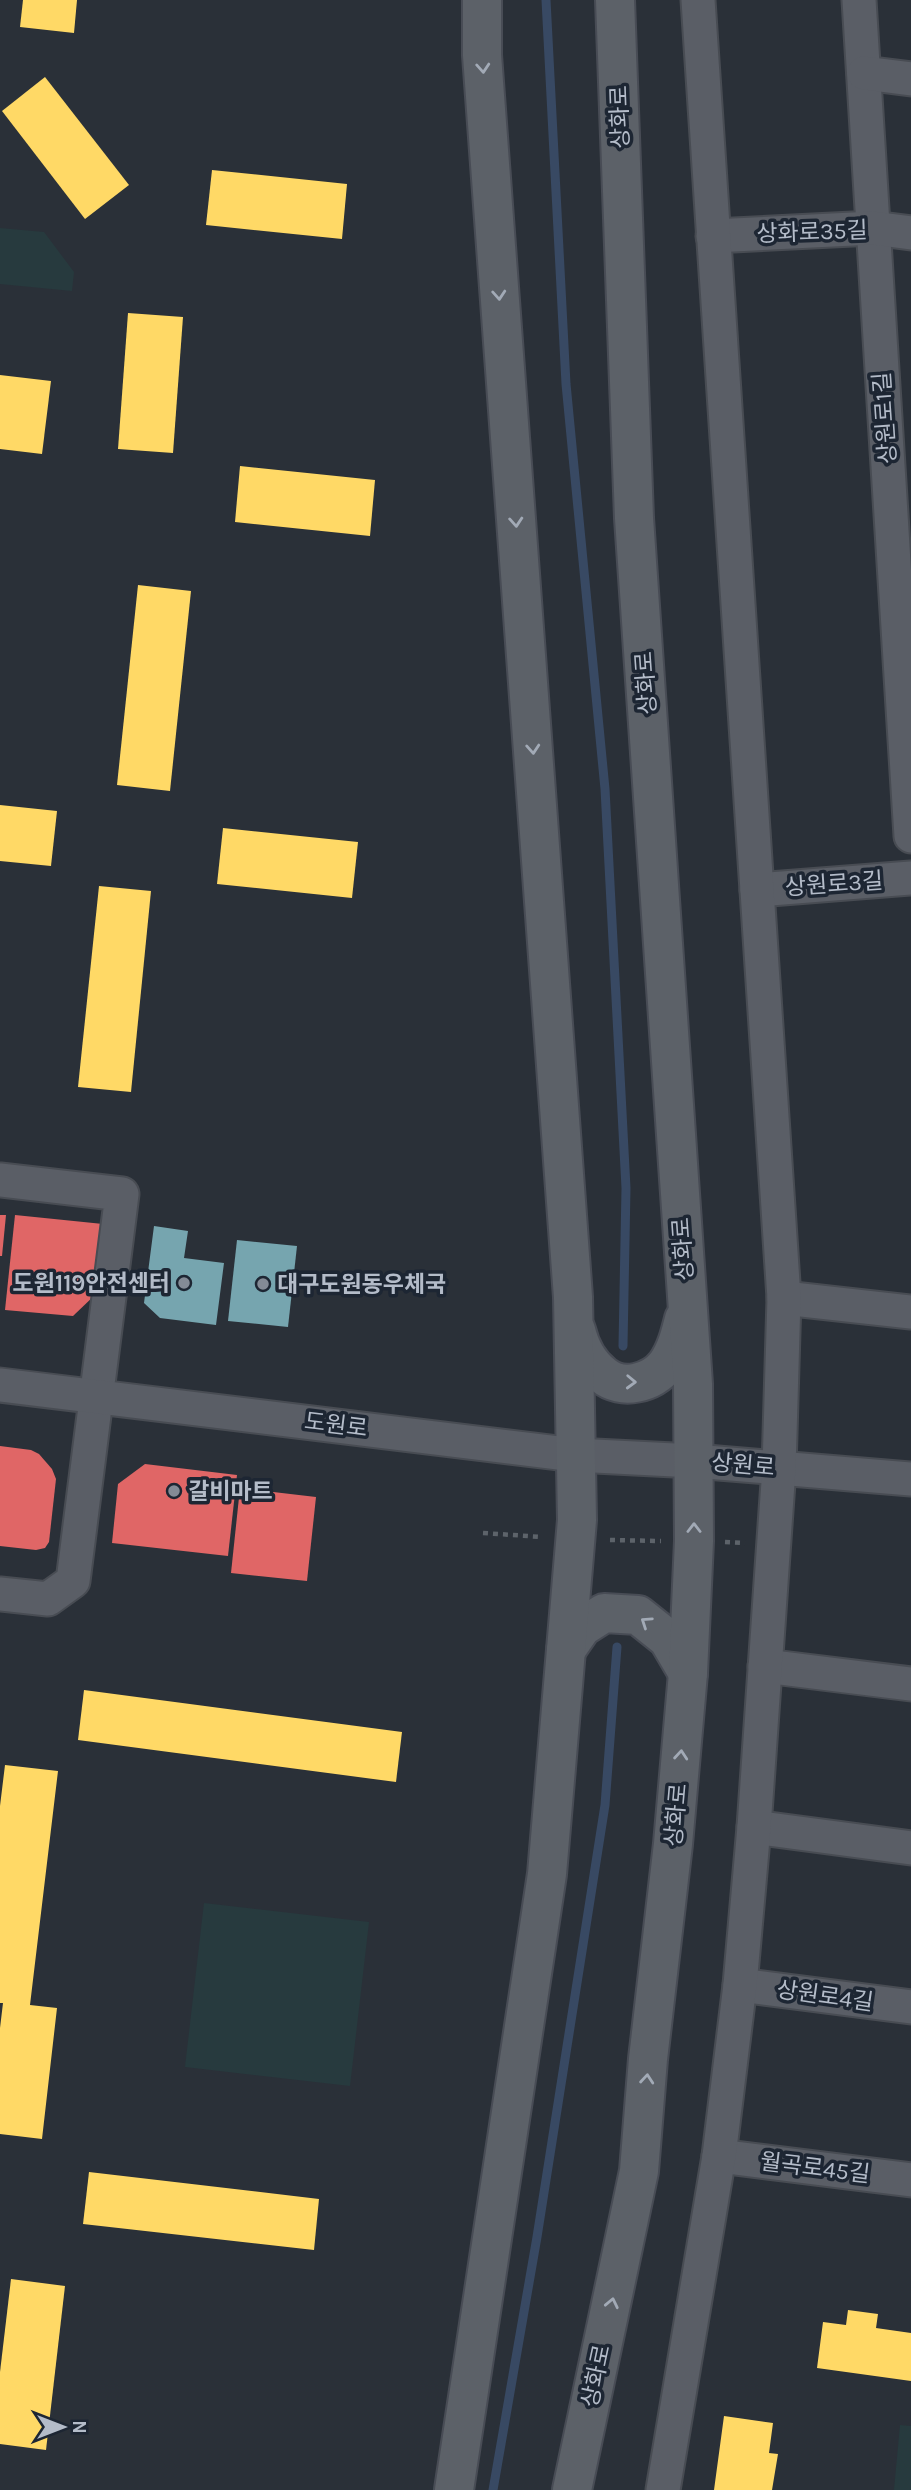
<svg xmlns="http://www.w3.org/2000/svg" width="911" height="2490" font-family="Karla,'Noto Sans KR',sans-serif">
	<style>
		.green { fill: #273a3e }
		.homes { fill: #ffd966 }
		.shops { fill: #e06666 }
		.public { fill: #76a5af }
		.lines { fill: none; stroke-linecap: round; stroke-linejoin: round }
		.stream { stroke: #384963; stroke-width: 9 }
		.minor-casing { stroke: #484c53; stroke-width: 37 }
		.major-casing { stroke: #484c55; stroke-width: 42 }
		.path { stroke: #5d636a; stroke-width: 4.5; stroke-dasharray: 5 5; stroke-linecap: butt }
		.minor { stroke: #5a5e66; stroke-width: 33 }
		.major { stroke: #5c6168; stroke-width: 38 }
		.oneway { stroke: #a2aab6 }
		.poi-dot { fill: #848b96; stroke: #1d2633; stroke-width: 2.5 }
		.labels { text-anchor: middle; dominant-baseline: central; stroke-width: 7; stroke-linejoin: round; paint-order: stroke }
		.street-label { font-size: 23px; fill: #b4bcc9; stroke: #1d2633 }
		.poi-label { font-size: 23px; font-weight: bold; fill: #b4bcc9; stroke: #1d2633; text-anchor: start }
	</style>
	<rect width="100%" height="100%" fill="#2a3038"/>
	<g class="green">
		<path d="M0,228L44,232L74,272L72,291L0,284Z"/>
		<path d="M204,1903L369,1922L350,2086L185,2067Z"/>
		<path d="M900,2425L911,2426V2490H894Z"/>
	</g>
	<g class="homes">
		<path d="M23,0H77L74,33L20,27Z"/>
		<path d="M45,77L129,185L85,219L2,111Z"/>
		<path d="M212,170L347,184L342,239L206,225Z"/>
		<path d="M128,313L183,317L173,453L118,449Z"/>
		<path d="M0,375L51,381L42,454L0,449Z"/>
		<path d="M240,466L375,480L370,536L235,522Z"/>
		<path d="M138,585L191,591L170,791L117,785Z"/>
		<path d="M0,805L57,811L51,866L0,861Z"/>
		<path d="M223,828L358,842L352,898L217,884Z"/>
		<path d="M99,886L151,891L131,1092L78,1087Z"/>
		<path d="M84,1690L402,1732L396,1782L78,1740Z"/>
		<path d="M5,1765L58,1771L30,2005L57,2008L42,2139L0,2134V2028L3,2003H0V1806Z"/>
		<path d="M89,2172L319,2199L314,2250L83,2224Z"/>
		<path d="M11,2279L65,2286L46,2450L0,2444V2372Z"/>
		<path d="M848,2310L878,2314L876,2328L911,2333V2381L817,2368L823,2322L846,2325Z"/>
		<path d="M724,2416L773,2423L769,2453L778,2454L772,2490H714Z"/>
	</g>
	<g class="shops">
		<path d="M0,1215H6L2,1256H0Z"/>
		<path d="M15,1215L103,1224L96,1294L73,1316L5,1310Z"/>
		<path d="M0,1446L31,1450L39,1454L52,1469L56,1479L49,1542L45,1548L36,1550L0,1546Z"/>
		<path d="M145,1464L237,1475L228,1556L112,1543L118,1484Z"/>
		<path d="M240,1488L316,1497L307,1581L231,1573Z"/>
	</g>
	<g class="public">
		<path d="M154,1226L188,1231L184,1258L224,1263L216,1325L160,1318L144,1303Z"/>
		<path d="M237,1240L297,1246L288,1327L228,1321Z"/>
	</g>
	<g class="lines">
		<g class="stream">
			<path d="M546,0L566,384L605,789L626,1188L623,1346"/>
			<path d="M493,2490L537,2237L605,1805L617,1647"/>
		</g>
		<defs>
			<g id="minor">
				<path d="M859,0L911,836"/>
				<path d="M864,73L911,79"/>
				<path d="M713,236L873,228L911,233"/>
				<path d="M757,890L911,878"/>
				<path d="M0,1180L122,1194L73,1581L48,1599L0,1594"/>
				<path d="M784,1298L911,1312"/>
				<path d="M0,1385L575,1455L694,1461L911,1479"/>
				<path d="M765,1666L911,1684"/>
				<path d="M754,1827L911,1848"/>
				<path d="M740,1985L911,2007"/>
				<path d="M719,2156L911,2180"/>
				<path d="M663,2490L719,2156L740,1985L754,1827L779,1468L784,1298L698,0"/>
			</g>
			<g id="major">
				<path d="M576,1330C580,1347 589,1364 603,1375C622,1391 652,1383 666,1365C676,1351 680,1335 684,1319"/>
				<path d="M566,1650L582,1627L604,1613L638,1615L668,1639L688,1673"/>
				<path d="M454,2490L547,1874L577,1520L573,1297L482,55V0"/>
				<path d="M572,2490L639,2171L648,2059L673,1844L688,1673L694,1541L693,1384L634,518L615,0"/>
			</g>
		</defs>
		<use href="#minor" class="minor-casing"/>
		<use href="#major" class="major-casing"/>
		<g class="path">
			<path d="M483,1533L542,1537"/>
			<path d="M610,1540L661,1541"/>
			<path d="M725,1542L745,1543"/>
		</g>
		<use href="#minor" class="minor"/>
		<use href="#major" class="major"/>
	</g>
	<defs><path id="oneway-chevron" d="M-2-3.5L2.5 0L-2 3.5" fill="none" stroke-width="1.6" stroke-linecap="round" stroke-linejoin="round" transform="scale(1.75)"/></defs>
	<g class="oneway">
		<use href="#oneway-chevron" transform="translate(483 68) rotate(86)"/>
		<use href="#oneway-chevron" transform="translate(499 295) rotate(86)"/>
		<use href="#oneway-chevron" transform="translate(516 522) rotate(86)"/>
		<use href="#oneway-chevron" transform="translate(533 749) rotate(86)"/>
		<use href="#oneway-chevron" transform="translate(631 1382) rotate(2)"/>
		<use href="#oneway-chevron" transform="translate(694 1528) rotate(-90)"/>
		<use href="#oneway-chevron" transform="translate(646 1622) rotate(-146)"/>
		<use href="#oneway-chevron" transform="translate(681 1755) rotate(-85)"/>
		<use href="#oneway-chevron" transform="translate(647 2079) rotate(-85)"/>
		<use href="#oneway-chevron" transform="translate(612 2303) rotate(-78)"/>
	</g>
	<g class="poi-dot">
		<circle cx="184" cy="1283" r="7"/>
		<circle cx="263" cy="1284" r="7"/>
		<circle cx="174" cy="1491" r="7"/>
	</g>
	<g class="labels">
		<g class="street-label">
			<text transform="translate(620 117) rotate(-92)">상화로</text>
			<text transform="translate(812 232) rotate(-2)">상화로35길</text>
			<text transform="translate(885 418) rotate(-94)">상원로1길</text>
			<text transform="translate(646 683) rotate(-94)">상화로</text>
			<text transform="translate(834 884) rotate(-4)">상원로3길</text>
			<text transform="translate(683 1249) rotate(-94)">상화로</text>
			<text transform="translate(336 1425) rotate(7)">도원로</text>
			<text transform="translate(743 1465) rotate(5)">상원로</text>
			<text transform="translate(676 1815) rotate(-85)">상화로</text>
			<text transform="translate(825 1996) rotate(8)">상원로4길</text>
			<text transform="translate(815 2168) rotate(7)">월곡로45길</text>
			<text transform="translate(596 2376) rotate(-78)">상화로</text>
		</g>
		<g class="poi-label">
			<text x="170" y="1283" text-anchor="end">도원119안전센터</text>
			<text x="277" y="1284">대구도원동우체국</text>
			<text x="188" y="1491">갈비마트</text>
		</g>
	</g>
	<g transform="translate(63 2427) rotate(90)" stroke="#1d2633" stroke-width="5" paint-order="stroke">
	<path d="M0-5L12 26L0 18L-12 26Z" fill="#b4bcc9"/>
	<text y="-10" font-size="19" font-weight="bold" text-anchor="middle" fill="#b4bcc9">N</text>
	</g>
</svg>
